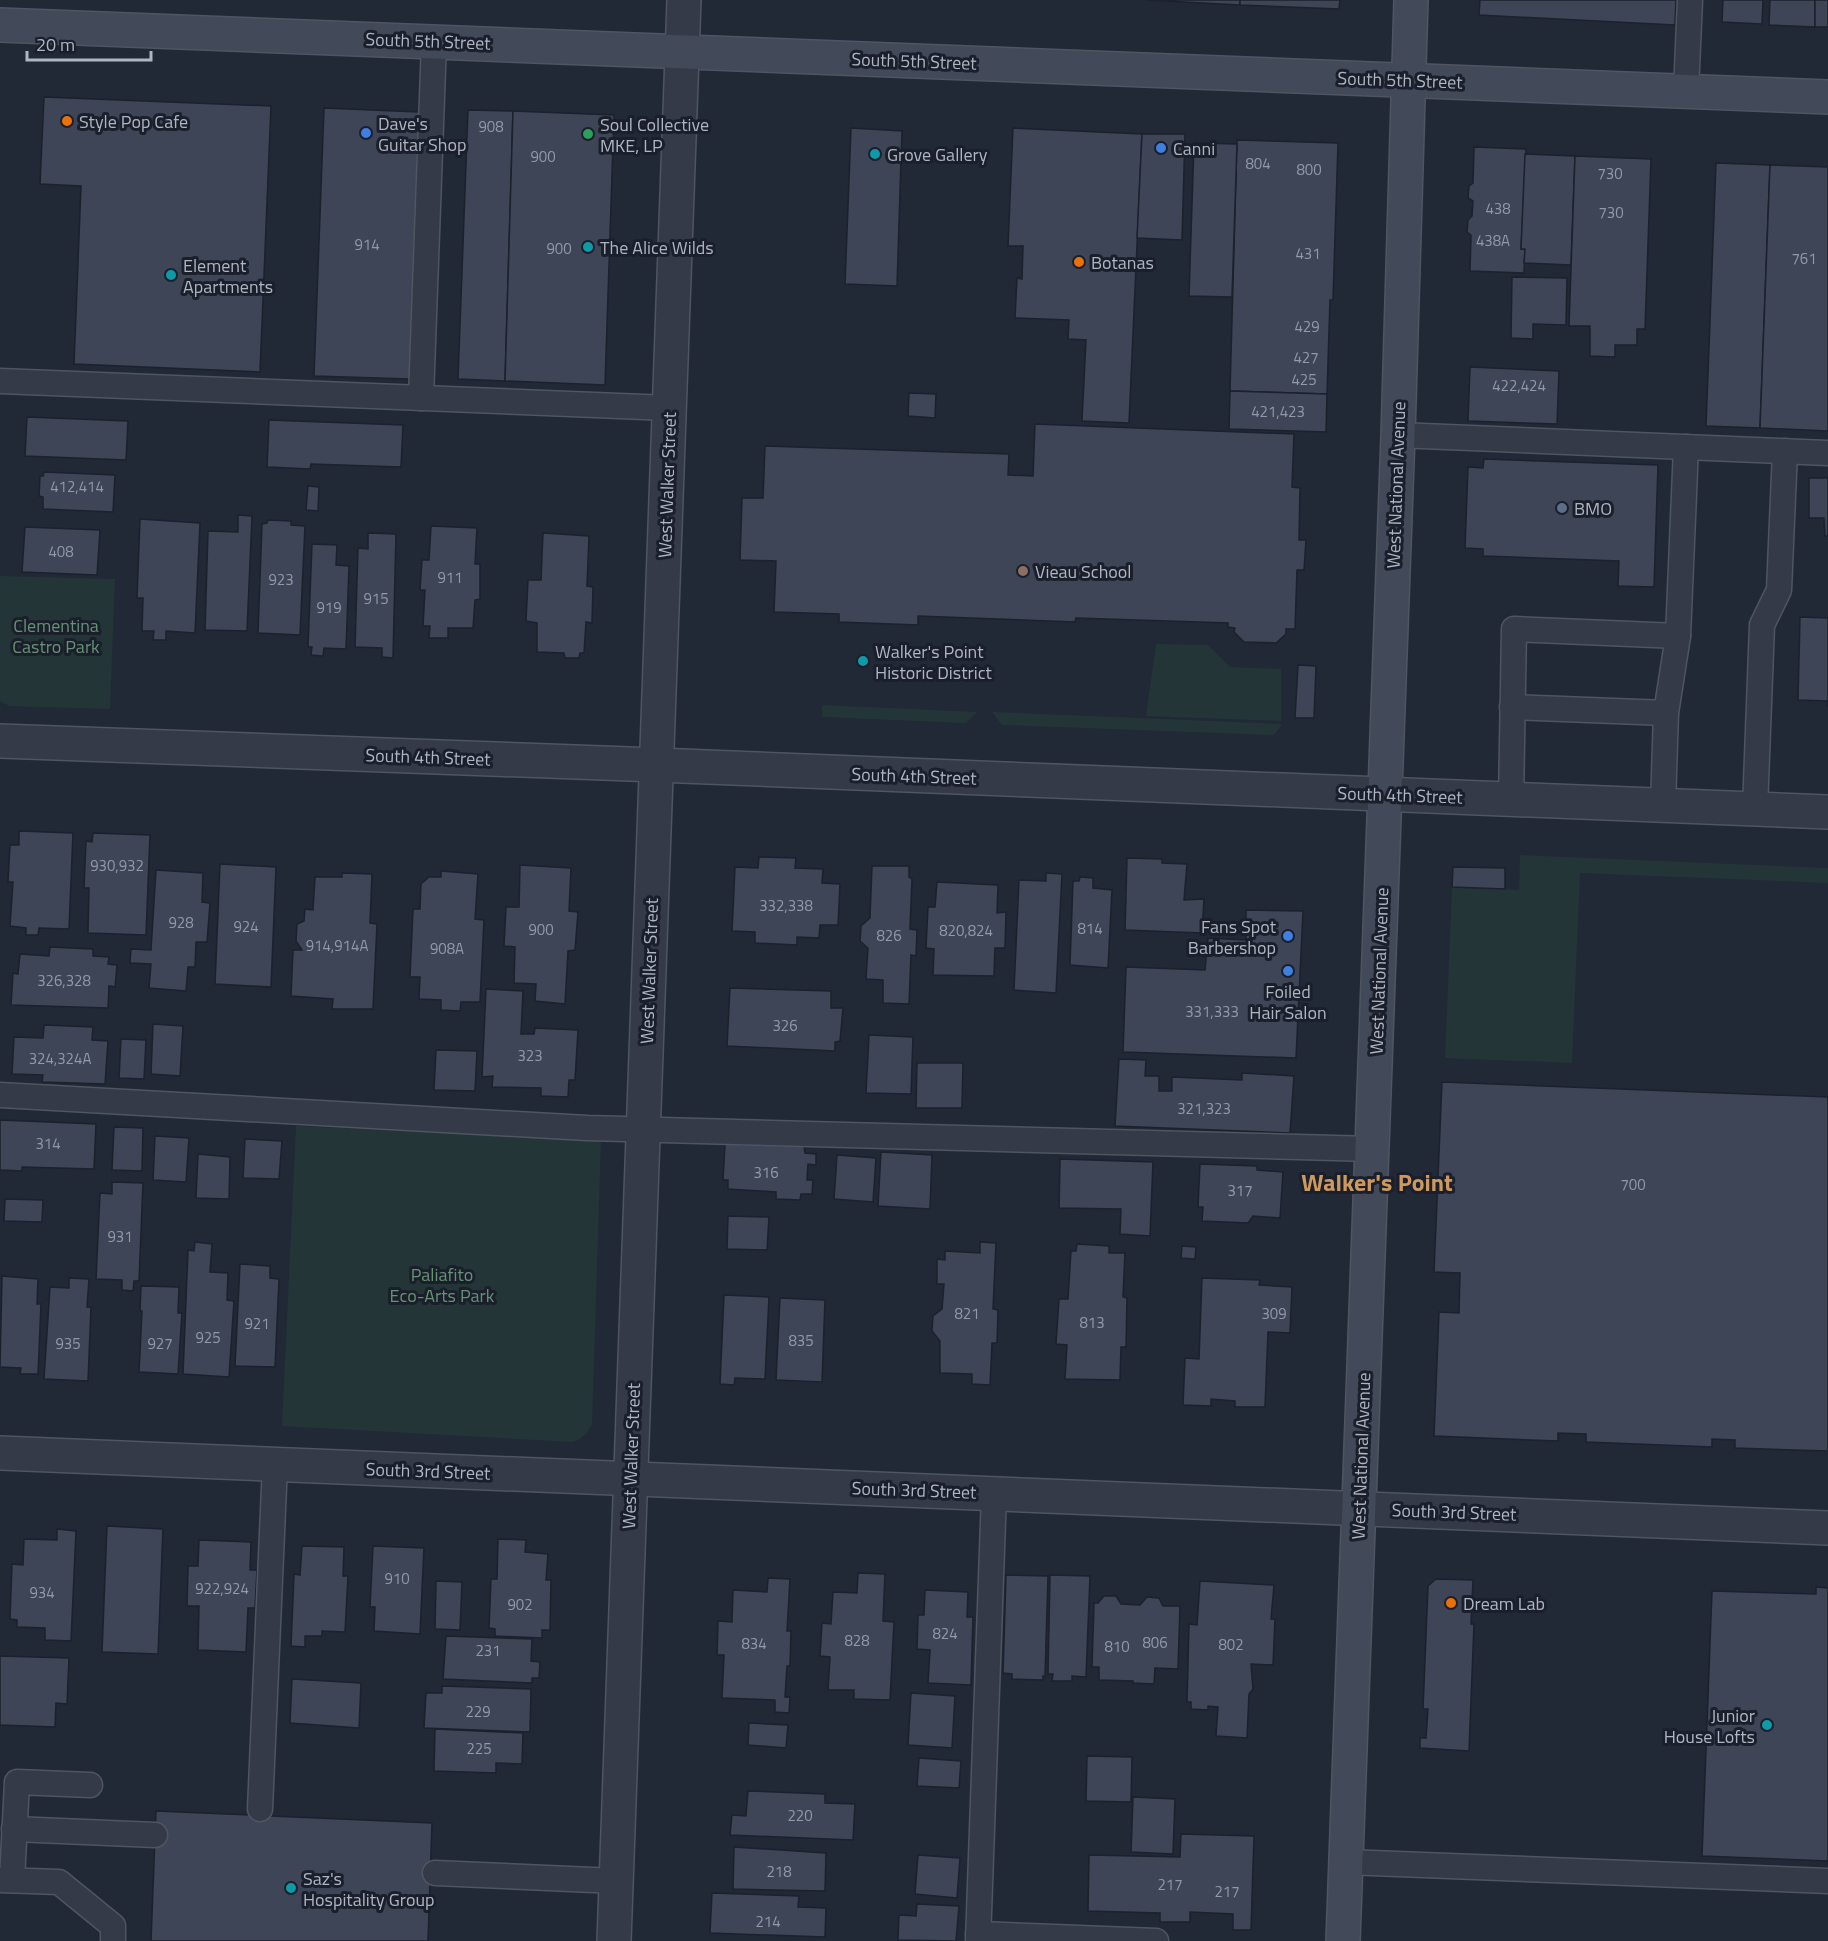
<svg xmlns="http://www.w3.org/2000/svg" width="1828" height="1941" font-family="'Titillium Web',sans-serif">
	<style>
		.green { fill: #243538 }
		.building { fill: #3d4556; stroke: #1c212d; stroke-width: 1.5 }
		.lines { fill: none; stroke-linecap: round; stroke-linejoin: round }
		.lane-casing { stroke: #4f5561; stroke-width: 27 }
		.street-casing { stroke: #4f5561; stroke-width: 36 }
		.secondary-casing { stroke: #4f5561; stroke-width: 36 }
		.lane { stroke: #343a47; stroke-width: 24 }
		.street { stroke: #343a47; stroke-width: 33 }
		.secondary { stroke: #424959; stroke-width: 33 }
		.food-dot { fill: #e8710a; stroke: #1a1f2b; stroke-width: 2 }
		.shop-dot { fill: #3f7fe0; stroke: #1a1f2b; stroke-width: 2 }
		.leisure-dot { fill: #2e9e5b; stroke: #1a1f2b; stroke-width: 2 }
		.culture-dot { fill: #0f9aa8; stroke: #1a1f2b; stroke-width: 2 }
		.service-dot { fill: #5c6f8a; stroke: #1a1f2b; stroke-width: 2 }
		.education-dot { fill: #8d6e63; stroke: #1a1f2b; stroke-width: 2 }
		.labels { text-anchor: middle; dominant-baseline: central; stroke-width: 6; stroke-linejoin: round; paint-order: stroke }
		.number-label { font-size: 15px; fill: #9299a8 }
		.street-label { font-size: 18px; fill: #aeb5c3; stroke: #1a1f2b }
		.poi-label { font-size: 18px; fill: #aeb5c3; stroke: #1a1f2b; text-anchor: start }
		.park-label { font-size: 18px; fill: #679275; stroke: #1a1f2b }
		.district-label { font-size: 24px; font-weight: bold; fill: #cd995f; stroke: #1a1f2b }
	</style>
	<rect width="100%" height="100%" fill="#212836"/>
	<g class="green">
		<path d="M0,576L115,579L110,709L9,706L0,701Z"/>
		<path d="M1156,644L1208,645L1230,667L1281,669V721L1146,716Z"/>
		<path d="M822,705L977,712L966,723L822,717Z"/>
		<path d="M992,712L1282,724L1274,735L1002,725Z"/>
		<path d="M1520,855L1828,868V883L1580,873L1572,1063L1445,1058L1452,887L1519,890Z"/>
		<path d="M296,1126L601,1140L592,1425C586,1434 583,1439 572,1442L282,1426Z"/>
	</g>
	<g class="building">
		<path d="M1146,0H1240V5Z"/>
		<path d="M1240,0H1340L1339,9L1240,5Z"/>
		<path d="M1480,0H1676L1675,25L1479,15Z"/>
		<path d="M1723,0H1763L1762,24L1722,22Z"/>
		<path d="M1770,0H1815V27L1769,25Z"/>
		<rect x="1815" y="0" width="13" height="27"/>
		<path d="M44,97L271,106L260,372L74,364L81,186L40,184Z"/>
		<path d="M324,108L419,112L410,379L314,376Z"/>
		<path d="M468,110L513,111L505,381L458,379Z"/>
		<path d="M513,111L614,115L605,385L505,381Z"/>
		<path d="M851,128L902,131L897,286L845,284Z"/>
		<path d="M1013,128L1142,134L1129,423L1082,421L1086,340L1068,339L1069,320L1015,318L1017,278L1022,279L1023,246H1008Z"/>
		<path d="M1142,134H1185L1182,240L1137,238Z"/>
		<path d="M1237,140L1338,143L1333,300H1330L1327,394L1230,391Z"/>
		<path d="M1194,143L1237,144L1232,297L1189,296Z"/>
		<path d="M1474,147L1526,149L1521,249H1525L1524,273L1470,271L1471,235L1467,232L1468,220L1472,216L1473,201L1468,198L1469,186L1473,183Z"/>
		<path d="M1525,154L1575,156L1571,265L1524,263L1525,249H1521Z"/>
		<path d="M1575,156L1651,159L1645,329H1637V345H1615V357L1590,356V326H1569Z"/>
		<path d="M1716,163L1770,165L1760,428L1706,426Z"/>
		<path d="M1770,165L1828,167V431L1760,428Z"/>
		<path d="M1512,277L1567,278L1566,325L1533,324V339L1511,338Z"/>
		<path d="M1470,367L1559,371L1557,424L1468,421Z"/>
		<path d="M1230,391L1327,394L1326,432L1229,429Z"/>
		<path d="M909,393L936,394L935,418L908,416Z"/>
		<path d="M27,417L128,421L126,460L25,456Z"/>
		<path d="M269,420L403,425L401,467L311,464L310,469L267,467Z"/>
		<path d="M1035,424L1294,434L1292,487L1300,488L1299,540H1306L1304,570H1297L1295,629H1286V634L1276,643L1244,642L1234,632L1235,628L1228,627V623L1076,618L1075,622L918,616V625L839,622V614L774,612L776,561L740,560L742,498H763L765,446L1009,454L1008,475L1033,476Z"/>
		<path d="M1484,459L1658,465L1654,587L1618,586L1619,561L1483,556V549L1465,548L1468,467L1483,468Z"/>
		<path d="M44,472L115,475L113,512L43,509V497L39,496L40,476H43Z"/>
		<path d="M1809,478H1828V536H1825L1824,518H1809Z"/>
		<path d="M308,486L319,487L318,511L306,510Z"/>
		<path d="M238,515L252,516L247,631L205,630L208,531L238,532Z"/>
		<path d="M140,519L200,523L195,633L166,631V640H153L154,631H142L143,598H137Z"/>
		<path d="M268,520L291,521V525L305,526L300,635L258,633L262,524L267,523Z"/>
		<path d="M431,526L477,528L475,564H480V599L475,600L473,628H448V638H429L430,626H423L425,590H420L422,560H429Z"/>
		<path d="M25,527L100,530L97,575L22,572Z"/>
		<path d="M368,533L396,534L393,658L382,657V648L355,647L358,548L368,549Z"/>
		<path d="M543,533L589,536L587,586L593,587L592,623L586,622L584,653H580L579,658H565L564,653L537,652V623L526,621L528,580H541Z"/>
		<path d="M312,544L337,545L336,565L349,566L346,649L324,648L323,656L311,655L312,647H308Z"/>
		<path d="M1800,617L1828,618V707L1827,701L1798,700Z"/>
		<path d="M1298,665L1316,666L1314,718H1295Z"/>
		<path d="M19,831L73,833L69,929L39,928L38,935H26V928L10,926L13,882H8L10,845H19Z"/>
		<path d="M93,833L150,835L146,935L88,933L89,888H84L86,841L92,842Z"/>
		<path d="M759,857L796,858L795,868L823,869L822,883L840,884L838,925H820L819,938L797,937V945L755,943V932L732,931L735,867L758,868Z"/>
		<path d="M1127,858L1162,859V863L1187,864L1184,900L1204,899L1202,933L1125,930Z"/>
		<path d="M220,864L276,867L271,987L215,984Z"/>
		<path d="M520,865L571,868L569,911L578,912L575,950L568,951L565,1004L535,1001L536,984L514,983L515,947L504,946L506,907H519Z"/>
		<path d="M872,866H909V877L912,879L910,929L917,930L916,956L911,955L909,1004L883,1003V980L866,979L868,948L860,941L861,926L870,918Z"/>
		<path d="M1453,867L1505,868V889L1452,887Z"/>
		<path d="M156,870L203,873L202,902L210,903L207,942H196L195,967H188L186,991L149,988L151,964L130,963L131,949L151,950Z"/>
		<path d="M441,871L478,874L475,919L484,920L480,1002H461L460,1011L441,1010V1000L419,999L420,977H410L413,909H420L421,884L429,877H441Z"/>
		<path d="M342,873L372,874L370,923L377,924L373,1009H332L333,999L291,996L293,950H302L296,941L297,924L304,921L305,909L313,910L315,877H342Z"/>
		<path d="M1046,873L1062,874L1056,993L1014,990L1019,880L1046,881Z"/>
		<path d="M1080,877L1093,878V888L1112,890L1108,968L1070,965L1073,881H1079Z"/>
		<path d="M937,882L998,885L997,913L1006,912L1005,948H995L994,976L933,975L934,949L926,948L928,907H935Z"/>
		<path d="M1246,910L1303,911L1296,1058L1123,1052L1126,967L1205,970L1208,938L1246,940Z"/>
		<path d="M50,947L93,949V956L109,957L108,964L117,965L115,987L109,986L108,1008L11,1005L13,973L18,974L20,954L49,956Z"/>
		<path d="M730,988L831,991V1008H843L840,1041L835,1042V1051L727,1046Z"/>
		<path d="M486,989L523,991L521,1034H534L535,1028L578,1030L575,1080H569L568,1097L541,1096V1088L492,1087L493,1076L482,1077Z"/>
		<path d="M153,1024L183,1026L180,1076L151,1074Z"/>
		<path d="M44,1025L93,1027L92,1040L108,1041L105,1084L42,1082L43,1075L12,1074L14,1037L43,1038Z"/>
		<path d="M869,1035L913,1037L911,1094L866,1093Z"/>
		<path d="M121,1039L146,1040L144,1079L119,1078Z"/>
		<path d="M436,1050L477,1051L475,1091L434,1090Z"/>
		<path d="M1119,1059L1146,1060L1145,1076H1159V1091H1172V1077L1242,1080V1073L1294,1076L1290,1133L1115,1126Z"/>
		<path d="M917,1063H963L962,1108H916Z"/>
		<path d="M1442,1082L1828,1097V1451L1735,1448V1440L1712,1439V1447L1586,1442V1434L1558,1433V1441L1434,1436L1439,1312L1459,1313L1460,1273L1434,1272Z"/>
		<path d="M0,1120L96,1124L94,1169L22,1167V1171L0,1170Z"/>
		<path d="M114,1127L143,1128L142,1171L112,1170Z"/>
		<path d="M155,1136L189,1138L186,1182L153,1180Z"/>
		<path d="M245,1139L282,1141L279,1179L243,1178Z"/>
		<path d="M725,1144L804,1146L805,1153L816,1154V1165L808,1164L807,1180H813L812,1194H801L800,1200L776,1199V1192L728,1189V1180H723Z"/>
		<path d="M881,1152L932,1155L930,1209L878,1206Z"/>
		<path d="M198,1154L230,1157L229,1199L196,1198Z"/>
		<path d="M837,1155L876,1158L873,1202L834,1199Z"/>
		<path d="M1060,1159L1153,1162L1150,1236L1120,1234L1121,1209L1059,1208Z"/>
		<path d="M1200,1164L1257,1166V1170L1283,1172L1280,1218L1253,1216L1248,1223L1202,1221L1203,1207H1198Z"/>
		<path d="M112,1182L143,1183L139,1281H134L133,1291L122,1290V1280L96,1279L100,1193L112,1194Z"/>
		<path d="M5,1199L43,1200L42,1222L4,1221Z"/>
		<path d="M728,1216L769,1217L767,1250L727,1249Z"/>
		<path d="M195,1242L212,1244L210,1272L228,1273L227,1300L234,1301L229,1377L183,1374L188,1250L194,1251Z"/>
		<path d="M980,1242L996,1243L993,1309L998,1310L997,1343H992L990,1385L972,1384V1374L940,1373V1341L932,1331L933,1316L942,1309L944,1284H937V1259L945,1260V1251L980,1253Z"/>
		<path d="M1077,1244L1109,1246V1253H1125L1123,1297L1127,1298L1126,1347H1121L1120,1380L1065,1379L1067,1345L1056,1344L1059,1299H1068L1071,1251H1076Z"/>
		<path d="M1182,1246L1196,1247L1195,1259L1181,1258Z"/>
		<path d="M240,1264L270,1266V1278L279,1279L275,1367L235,1366Z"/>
		<path d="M2,1276L38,1279L37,1304H41L38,1374H20L21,1368L0,1367Z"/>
		<path d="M69,1278L89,1279L87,1307H91L88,1381L44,1379L50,1287L69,1288Z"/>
		<path d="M1202,1278L1260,1280L1259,1285L1292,1287L1290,1333L1268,1332L1265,1407H1235V1401L1211,1399V1406L1183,1405L1185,1358L1199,1359Z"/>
		<path d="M141,1286L179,1287L178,1313H182L178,1374L139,1372L142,1311H140Z"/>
		<path d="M724,1295L769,1297L765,1379L735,1378L734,1385L720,1384Z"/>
		<path d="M780,1298L825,1300L822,1382L776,1380Z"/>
		<path d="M107,1526L163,1529L158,1654L102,1652Z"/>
		<path d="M57,1529L76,1531L71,1641L45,1640V1628L17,1627V1620L10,1619L12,1564L23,1565L24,1539L57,1540Z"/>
		<path d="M498,1539L526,1540L525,1552L548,1554L546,1580H551L550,1630H542V1638L495,1636V1629L489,1628L491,1579H497Z"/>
		<path d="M199,1540L251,1542L250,1570H257L255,1608H248L246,1652L198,1650L199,1606H187L188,1566H198Z"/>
		<path d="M302,1546L344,1547L343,1576H348L345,1632L322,1631V1636H305V1647L291,1646L294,1574L300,1575Z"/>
		<path d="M373,1546L424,1548L420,1634L374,1631L375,1607H370Z"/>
		<path d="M858,1573L885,1574L883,1621L894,1622L890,1700L854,1699V1690H828L830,1657L820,1656L822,1623L831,1624L833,1592L857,1593Z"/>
		<path d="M1006,1575L1048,1576L1045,1676H1043V1680L1012,1679V1674L1003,1673Z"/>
		<path d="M1050,1575L1090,1576L1086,1677L1072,1676V1681H1052L1053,1674H1048Z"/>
		<path d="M768,1578L790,1579L787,1631H791L790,1666H787L785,1697H790L789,1713L775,1712V1700L722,1698L724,1655H717L718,1621L732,1622L733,1590L767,1592Z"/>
		<path d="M1436,1579L1473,1580L1471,1624H1474L1469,1751L1420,1748V1738H1426L1428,1709H1423L1428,1586Z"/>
		<path d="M436,1581L462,1582L460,1630L435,1629Z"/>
		<path d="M1200,1581L1274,1585L1271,1619H1275L1273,1665L1251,1664L1253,1689L1249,1694L1247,1738L1216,1736L1218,1707L1208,1706V1710L1191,1709V1702H1187L1189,1624L1197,1625Z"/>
		<path d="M1816,1587L1828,1588V1861L1702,1856L1712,1591L1816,1594Z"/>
		<path d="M925,1590L968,1592L967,1617H973L971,1685L928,1683L930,1650L917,1649L918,1615H924Z"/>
		<path d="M1104,1596H1116L1121,1604L1140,1605L1147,1597L1159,1598L1163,1606H1180L1178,1669L1155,1668L1154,1684L1133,1683V1681L1099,1680V1667H1092L1094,1603H1098Z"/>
		<path d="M446,1636L532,1639L531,1661L540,1662L539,1678H532V1683L443,1679Z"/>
		<path d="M0,1656L69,1658L67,1704L56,1703L55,1727L0,1725Z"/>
		<path d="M292,1679L361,1683L359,1728L290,1723Z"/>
		<path d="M442,1686L531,1689L530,1732L424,1728L426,1693H442Z"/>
		<path d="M911,1693L955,1696L952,1748L908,1745Z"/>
		<path d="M749,1723L788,1725L786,1748L748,1745Z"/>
		<path d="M435,1729L523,1733L522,1764L496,1763V1773L434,1771Z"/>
		<path d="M1087,1756L1132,1757L1131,1802L1086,1801Z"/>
		<path d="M919,1758L961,1761L959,1788L917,1786Z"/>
		<path d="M748,1791L825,1794V1803L855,1804L853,1840L730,1835L732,1815L746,1816Z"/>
		<path d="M1133,1797L1175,1799L1173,1854L1131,1852Z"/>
		<path d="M156,1811L432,1823L428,1941H151Z"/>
		<path d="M1181,1834L1254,1836L1251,1930H1233V1914L1190,1912V1922H1160V1913L1088,1911L1089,1855L1180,1857Z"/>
		<path d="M734,1847L826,1853L825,1891L733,1889Z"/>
		<path d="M918,1855L960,1858L957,1898L915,1894Z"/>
		<path d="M712,1893L799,1896L798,1907L826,1908L825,1937L710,1933Z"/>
		<path d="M917,1904L959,1906L956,1941L898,1940L899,1915L916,1916Z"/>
	</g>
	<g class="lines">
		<defs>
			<g id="lane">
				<path d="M1686,91L1690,0"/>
				<path d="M0,381L669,408"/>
				<path d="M421,398L434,42"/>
				<path d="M1398,435L1828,453"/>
				<path d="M1678,636L1686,447"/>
				<path d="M1512,707L1666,713"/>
				<path d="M1511,800L1514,629L1678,636L1666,713L1663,805"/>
				<path d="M1755,809L1762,625L1779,590L1785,451"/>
				<path d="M0,1095L587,1128L1373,1149"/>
				<path d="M260,1809L275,1464"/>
				<path d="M14,1829L155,1835"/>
				<path d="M1346,1862L1828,1881"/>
				<path d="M435,1873L616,1881"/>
				<path d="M0,1880L59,1882L113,1926V1941"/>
				<path d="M12,1880L17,1782L90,1785"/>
				<path d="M978,1934L1156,1941"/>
				<path d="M978,1941L994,1494"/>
			</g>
			<g id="street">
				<path d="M0,741L657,765L1828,812"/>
				<path d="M0,1453L1828,1528"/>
				<path d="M614,1941L684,0"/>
			</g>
			<g id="secondary">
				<path d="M0,25L1828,97"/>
				<path d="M1343,1941L1398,435L1411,0"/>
			</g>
		</defs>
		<use href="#lane" class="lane-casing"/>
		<use href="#street" class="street-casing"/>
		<use href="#secondary" class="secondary-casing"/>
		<use href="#lane" class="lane"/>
		<use href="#street" class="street"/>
		<use href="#secondary" class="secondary"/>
	</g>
	<g class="food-dot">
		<circle cx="67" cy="121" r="6"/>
		<circle cx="1079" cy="262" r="6"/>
		<circle cx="1451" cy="1603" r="6"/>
	</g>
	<g class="shop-dot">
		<circle cx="366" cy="133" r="6"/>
		<circle cx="1161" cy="148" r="6"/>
		<circle cx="1288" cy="936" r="6"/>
		<circle cx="1288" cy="971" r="6"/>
	</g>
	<circle class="leisure-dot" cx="588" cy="134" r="6"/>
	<g class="culture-dot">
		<circle cx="875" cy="154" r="6"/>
		<circle cx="588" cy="247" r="6"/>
		<circle cx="171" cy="275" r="6"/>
		<circle cx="863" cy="661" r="6"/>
		<circle cx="1767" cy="1725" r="6"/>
		<circle cx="291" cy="1888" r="6"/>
	</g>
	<circle class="service-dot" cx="1562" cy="508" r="6"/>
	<circle class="education-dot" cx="1023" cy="571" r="6"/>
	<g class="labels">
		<g class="number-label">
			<text x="491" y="126">908</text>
			<text x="543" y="156">900</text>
			<text x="1258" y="163">804</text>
			<text x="1309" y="169">800</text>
			<text x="1610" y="173">730</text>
			<text x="1498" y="208">438</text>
			<text x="1611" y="212">730</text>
			<text x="1493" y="240">438A</text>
			<text x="367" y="244">914</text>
			<text x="559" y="248">900</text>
			<text x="1308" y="253">431</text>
			<text x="1804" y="258">761</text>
			<text x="1307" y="326">429</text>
			<text x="1306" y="357">427</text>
			<text x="1304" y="379">425</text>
			<text x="1519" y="385">422,424</text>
			<text x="1278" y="411">421,423</text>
			<text x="77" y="486">412,414</text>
			<text x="61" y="551">408</text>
			<text x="450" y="577">911</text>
			<text x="281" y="579">923</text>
			<text x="376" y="598">915</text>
			<text x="329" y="607">919</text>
			<text x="117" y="865">930,932</text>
			<text x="786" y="905">332,338</text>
			<text x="181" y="922">928</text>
			<text x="246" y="926">924</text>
			<text x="1090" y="928">814</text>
			<text x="541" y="929">900</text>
			<text x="966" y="930">820,824</text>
			<text x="889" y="935">826</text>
			<text x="337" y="945">914,914A</text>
			<text x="447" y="948">908A</text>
			<text x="64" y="980">326,328</text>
			<text x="1212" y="1011">331,333</text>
			<text x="785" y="1025">326</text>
			<text x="530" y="1055">323</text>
			<text x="60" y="1058">324,324A</text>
			<text x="1204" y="1108">321,323</text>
			<text x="48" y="1143">314</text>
			<text x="766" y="1172">316</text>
			<text x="1633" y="1184">700</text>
			<text x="1240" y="1190">317</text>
			<text x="120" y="1236">931</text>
			<text x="967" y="1313">821</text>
			<text x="1274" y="1313">309</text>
			<text x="1092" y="1322">813</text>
			<text x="257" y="1323">921</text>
			<text x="208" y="1337">925</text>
			<text x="801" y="1340">835</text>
			<text x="68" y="1343">935</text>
			<text x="160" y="1343">927</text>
			<text x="397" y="1578">910</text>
			<text x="222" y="1588">922,924</text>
			<text x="42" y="1592">934</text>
			<text x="520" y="1604">902</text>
			<text x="945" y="1633">824</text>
			<text x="857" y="1640">828</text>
			<text x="1155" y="1642">806</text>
			<text x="754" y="1643">834</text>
			<text x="1231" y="1644">802</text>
			<text x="1117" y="1646">810</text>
			<text x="488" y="1650">231</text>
			<text x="478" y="1711">229</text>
			<text x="479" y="1748">225</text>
			<text x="800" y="1815">220</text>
			<text x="779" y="1871">218</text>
			<text x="1170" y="1884">217</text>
			<text x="1227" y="1891">217</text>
			<text x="768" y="1921">214</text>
		</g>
		<g class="street-label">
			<text transform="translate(428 41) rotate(2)">South 5th Street</text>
			<text transform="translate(914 61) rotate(2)">South 5th Street</text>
			<text transform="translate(1400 80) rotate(2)">South 5th Street</text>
			<text transform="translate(667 485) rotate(-88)">West Walker Street</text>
			<text transform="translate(1396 485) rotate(-88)">West National Avenue</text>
			<text transform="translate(428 757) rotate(2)">South 4th Street</text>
			<text transform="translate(914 776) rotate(2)">South 4th Street</text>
			<text transform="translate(1400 795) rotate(2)">South 4th Street</text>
			<text transform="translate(649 971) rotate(-88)">West Walker Street</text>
			<text transform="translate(1379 971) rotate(-88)">West National Avenue</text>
			<text transform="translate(631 1456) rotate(-88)">West Walker Street</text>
			<text transform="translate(1361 1456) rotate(-88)">West National Avenue</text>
			<text transform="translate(428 1471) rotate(2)">South 3rd Street</text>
			<text transform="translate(914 1490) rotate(2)">South 3rd Street</text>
			<text transform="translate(1454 1512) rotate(2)">South 3rd Street</text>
		</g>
		<g class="poi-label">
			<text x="79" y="121">Style Pop Cafe</text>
			<text x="378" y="123">Dave's<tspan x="378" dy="21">Guitar Shop</tspan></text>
			<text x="600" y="124">Soul Collective<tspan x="600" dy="21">MKE, LP</tspan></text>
			<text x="1173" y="148">Canni</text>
			<text x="887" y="154">Grove Gallery</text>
			<text x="600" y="247">The Alice Wilds</text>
			<text x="1091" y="262">Botanas</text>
			<text x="183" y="265">Element<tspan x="183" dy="21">Apartments</tspan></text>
			<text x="1574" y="508">BMO</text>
			<text x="1035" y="571">Vieau School</text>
			<text x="875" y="651">Walker's Point<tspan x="875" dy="21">Historic District</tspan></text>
			<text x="1276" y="926" text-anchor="end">Fans Spot<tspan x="1276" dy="21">Barbershop</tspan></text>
			<text x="1288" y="991" text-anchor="middle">Foiled<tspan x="1288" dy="21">Hair Salon</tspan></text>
			<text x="1463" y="1603">Dream Lab</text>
			<text x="1755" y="1715" text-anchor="end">Junior<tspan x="1755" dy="21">House Lofts</tspan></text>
			<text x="303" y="1878">Saz's<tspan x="303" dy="21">Hospitality Group</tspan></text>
		</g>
		<g class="park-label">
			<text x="56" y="625">Clementina<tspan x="56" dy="21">Castro Park</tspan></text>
			<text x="442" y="1274">Paliafito<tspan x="442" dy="21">Eco-Arts Park</tspan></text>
		</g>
		<g class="district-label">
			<text x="1377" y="1182">Walker's Point</text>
		</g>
	</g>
	<path d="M27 51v9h124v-9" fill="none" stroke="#aeb5c3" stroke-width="3"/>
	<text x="36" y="51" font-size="18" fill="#aeb5c3" stroke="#1a1f2b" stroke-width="4.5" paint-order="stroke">20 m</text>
</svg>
